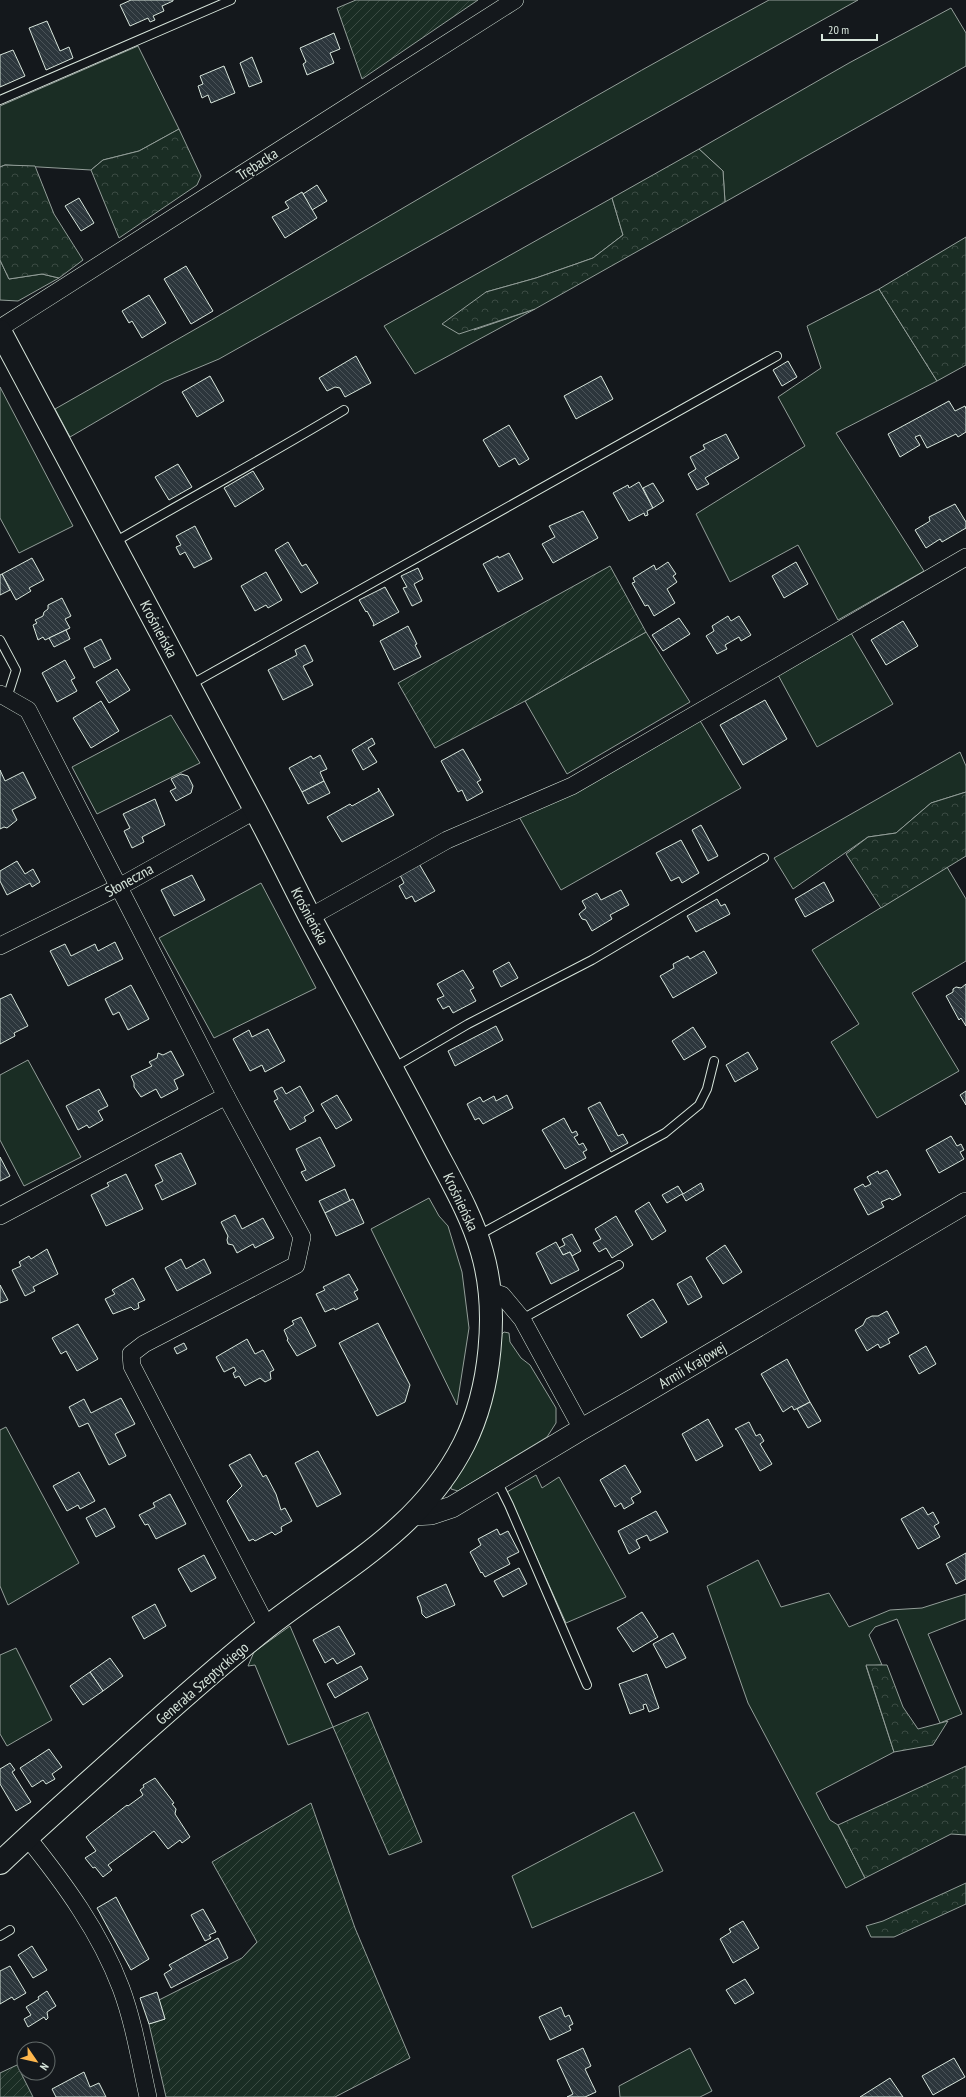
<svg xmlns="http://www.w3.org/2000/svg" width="966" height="2097" font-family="'PT Sans Narrow',sans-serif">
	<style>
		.grass { fill: #1a2d24; stroke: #939e99 }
		.forest { fill: url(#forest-crowns); stroke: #939e99 }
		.garden { fill: url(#garden-furrows); stroke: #939e99 }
		.building { fill: url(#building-back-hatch); stroke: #d8e6dc }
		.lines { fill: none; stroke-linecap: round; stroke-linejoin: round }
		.service-casing { stroke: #d8e6dc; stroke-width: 10 }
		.minor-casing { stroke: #d8e6dc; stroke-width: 18 }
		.tertiary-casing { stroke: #d8e6dc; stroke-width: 22 }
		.secondary-casing { stroke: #d8e6dc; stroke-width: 24 }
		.service { stroke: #14181c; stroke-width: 8 }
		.minor { stroke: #14181c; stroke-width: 17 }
		.tertiary { stroke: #14181c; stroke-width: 21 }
		.secondary { stroke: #14181c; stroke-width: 22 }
		.labels { text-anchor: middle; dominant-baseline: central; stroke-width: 3; stroke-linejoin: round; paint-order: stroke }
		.street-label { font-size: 15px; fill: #d8e6dc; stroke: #14181c }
	</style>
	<defs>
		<pattern id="forest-crowns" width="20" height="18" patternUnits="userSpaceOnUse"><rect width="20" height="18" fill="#1a2d24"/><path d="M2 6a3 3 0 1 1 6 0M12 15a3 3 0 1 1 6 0" fill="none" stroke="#3b4b43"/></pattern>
		<pattern id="garden-furrows" width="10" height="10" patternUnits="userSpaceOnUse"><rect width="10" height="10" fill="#1a2d24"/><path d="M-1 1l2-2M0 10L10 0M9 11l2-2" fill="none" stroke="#3b4b43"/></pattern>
		<pattern id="building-back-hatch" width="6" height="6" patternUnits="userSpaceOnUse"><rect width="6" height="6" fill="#2c363c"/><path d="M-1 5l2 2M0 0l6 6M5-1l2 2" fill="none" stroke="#4a5358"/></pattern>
	</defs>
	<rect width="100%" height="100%" fill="#14181c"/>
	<g class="grass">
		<path d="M769,0H858L219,359L164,382L70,437L55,409C125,369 195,330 263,290C431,192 598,92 769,0Z"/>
		<path d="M951,8L966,33V66L725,202L723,171L699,149L849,63Z"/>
		<path d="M138,46L179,129L139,151L103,160L91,170L5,165L0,167V106Z"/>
		<path d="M612,198L623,235L593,258L536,278L486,292L474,330L535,309L415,374L384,326Z"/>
		<path d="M0,260L9,279L42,274L59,278L18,301L0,300Z"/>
		<path d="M879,289L937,381L836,433L924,571L838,620L798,545L730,582L696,514L805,446L778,397L821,368L807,326Z"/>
		<path d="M0,387L73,526L19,553L0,518Z"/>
		<path d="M646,632L690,702L567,774L525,701Z"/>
		<path d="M851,633L893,704L817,747L777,673Z"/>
		<path d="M171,715L200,763L97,814L72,767Z"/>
		<path d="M699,719L741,788L561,890L518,815Z"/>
		<path d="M960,752L966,766V792L931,803L896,833L868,837L793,889L774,858Z"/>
		<path d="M947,867L966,899V961L912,993L959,1071L877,1118L831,1042L859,1024L812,950Z"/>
		<path d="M261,883L316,988L214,1038L159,938Z"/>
		<path d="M28,1060L81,1157L24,1186L0,1140V1075Z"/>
		<path d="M429,1198L439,1216L448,1226L462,1272L469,1328L457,1405L371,1229Z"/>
		<path d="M504,1332L509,1333L510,1342L521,1358L530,1365L556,1408V1423L547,1437L458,1491L451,1489V1483L500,1336Z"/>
		<path d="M6,1427L79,1563L8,1605L0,1586V1430Z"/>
		<path d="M536,1475L542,1488L559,1477L626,1597L566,1623L507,1492Z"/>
		<path d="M758,1560L781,1607L829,1593L849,1627L890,1610L922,1608L966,1594V1619L928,1634L962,1714L940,1723L897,1619L875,1627L869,1635L882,1665L866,1666L894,1752L816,1793L830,1820L838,1825L865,1878L846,1888L748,1703L707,1586Z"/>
		<path d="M290,1626L333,1727L288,1745L255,1665L248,1666L254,1652Z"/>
		<path d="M16,1648L52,1720L7,1746L0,1734V1655Z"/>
		<path d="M634,1812L663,1871L532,1928L512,1876Z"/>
		<path d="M690,2048L712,2091L700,2097H620L619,2086Z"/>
	</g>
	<g class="forest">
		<path d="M179,129L201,176L197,185L119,238L91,170L103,160L139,151Z"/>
		<path d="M699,149L723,171L725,202L535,309L459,334L442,324L486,292L536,278L593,258L623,235L612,198Z"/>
		<path d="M5,165L35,166L54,214L83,260L59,278L42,274L9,279L0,260V167Z"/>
		<path d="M966,237V365L937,381L879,289Z"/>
		<path d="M966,792V856L881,908L846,854L868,837L896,833L931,803Z"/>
		<path d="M866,1665H887L903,1707L918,1729L948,1721L933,1745L894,1752Z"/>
		<path d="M966,1766V1835L951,1834L865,1878L838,1825Z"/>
		<path d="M966,1883V1904L894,1937H871L866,1926L883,1921Z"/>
	</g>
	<g class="garden">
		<path d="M356,0H478L362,79L337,8Z"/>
		<path d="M610,566L646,632L525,701L435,748L398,683Z"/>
		<path d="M368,1712L422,1842L389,1855L333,1727Z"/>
		<path d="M311,1803L355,1928L410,2058L335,2097H166L149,2024L165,2019L159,2000L242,1958L257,1942L212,1862Z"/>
		<path d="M17,2065L33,2097H0V2073Z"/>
	</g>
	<g class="building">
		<path d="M131,0H173V1L162,6L164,11L153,16L155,20L150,22L148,18L130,26L120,5Z"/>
		<path d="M47,21L60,51L69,47L73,58L46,70L29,28Z"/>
		<path d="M334,33L340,49L330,53L334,63L307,75L303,64L306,62L300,48Z"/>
		<path d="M13,50L25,76L0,87V55Z"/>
		<path d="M252,57L262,82L249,87L240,63Z"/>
		<path d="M224,66L235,93L211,103L208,95L202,98L198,86L203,84L200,76Z"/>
		<path d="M317,185L327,201L312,210L303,194Z"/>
		<path d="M302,192L317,218L285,238L272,217L289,208L285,202Z"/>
		<path d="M79,198L94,223L81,231L65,206Z"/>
		<path d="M186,266L213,311L191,324L164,279Z"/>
		<path d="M149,295L166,323L142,338L132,321L129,323L122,311Z"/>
		<path d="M356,356L371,383L345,397L340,388L335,387L327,391L319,378Z"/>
		<path d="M788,361L797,377L782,386L773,370Z"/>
		<path d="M210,376L224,401L197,417L182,392Z"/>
		<path d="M601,376L613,399L576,419L564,396Z"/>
		<path d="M949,401L955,411L965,406L966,409V432L958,437L956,434L927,448L920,435L915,437L920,445L900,457L888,434Z"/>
		<path d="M509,425L529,459L519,465L515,458L499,467L483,440Z"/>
		<path d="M726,434L739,458L705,478L709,484L697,490L688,474L696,469L690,457L705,449L703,445Z"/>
		<path d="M178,464L192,487L169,500L155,477Z"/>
		<path d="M253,471L264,489L235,507L224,488Z"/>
		<path d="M639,482L653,508L647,511L648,515L645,516L644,513L629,521L613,493L628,485L629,488Z"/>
		<path d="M653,483L664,501L653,508L643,488Z"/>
		<path d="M955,504L966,522V528L942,542L940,539L926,548L915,530L930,521L929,517Z"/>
		<path d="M583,511L598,538L553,563L542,544L555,537L549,526Z"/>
		<path d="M195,526L212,559L194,568L185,552L180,555L176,547L181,545L176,536Z"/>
		<path d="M288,542L302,566L306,564L318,583L301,593L275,550Z"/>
		<path d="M509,553L523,579L498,592L483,564L498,556L499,558Z"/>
		<path d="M32,558L44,580L29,588L31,591L16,600L2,574Z"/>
		<path d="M668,562L676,574L673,576L677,582L667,589L675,603L654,616L648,605L645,606L632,583L635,582L633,578L654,565L656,570Z"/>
		<path d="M796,562L808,584L784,598L772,576Z"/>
		<path d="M418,568L423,579L414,584L422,601L412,606L403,588L407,587L401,576Z"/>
		<path d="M266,572L282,600L268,608L266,605L255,611L241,586Z"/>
		<path d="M2,574L10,590L0,595V575Z"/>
		<path d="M385,587L399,612L373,626L374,624L367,611L366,612L359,600Z"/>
		<path d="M62,598L71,616L65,619L70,628L45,640L43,637L38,640L33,625L37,623L35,620L43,616L44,612L48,609V605Z"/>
		<path d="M728,616L731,621L739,616L751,635L741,641L739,637L725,645L727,649L717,654L706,636L714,631L712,626Z"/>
		<path d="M679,618L690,634L663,651L652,635Z"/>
		<path d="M903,621L918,646L886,665L871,640Z"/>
		<path d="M408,626L417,644L415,645L421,657L394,670L380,641Z"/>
		<path d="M66,630L70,639L54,647L49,638Z"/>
		<path d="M101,639L111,659L94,668L84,648Z"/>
		<path d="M305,645L313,661L303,666L313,685L283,700L268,670L297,655L295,650Z"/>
		<path d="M65,660L75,678L71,680L77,691L57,702L42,673Z"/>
		<path d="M117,669L130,690L109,703L96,682Z"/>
		<path d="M765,700L787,739L743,765L720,725Z"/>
		<path d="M101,701L119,731L91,748L73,718Z"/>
		<path d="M372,738L375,744L368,748L377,762L363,770L352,750Z"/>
		<path d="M463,749L481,780L477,782L483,792L467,801L462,790L458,792L441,761Z"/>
		<path d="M320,755L327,769L320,772L324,781L302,792L289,768L311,756L313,759Z"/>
		<path d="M0,770L5,781L23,772L36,798L12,810L17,820L7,828L4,827L0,829Z"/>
		<path d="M181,774L188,776L193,786L191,793L176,801L170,791L176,788L171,779Z"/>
		<path d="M324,781L330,793L308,804L302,792Z"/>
		<path d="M378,788L394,815L342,842L327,817L350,804L352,806L379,791Z"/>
		<path d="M155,799L165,825L142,837L144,842L132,848L124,831L130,828L123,814Z"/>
		<path d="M701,825L718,856L708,861L692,830Z"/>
		<path d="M681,840L699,873L682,883L679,877L671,881L656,853Z"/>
		<path d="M17,861L25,874L33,869L40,882L32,887L30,883L7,895L0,881V871Z"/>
		<path d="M418,862L435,891L415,902L412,896L406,899L399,886L404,883L399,873Z"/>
		<path d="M192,875L205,900L174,916L161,890Z"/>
		<path d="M824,882L834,901L805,917L795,899Z"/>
		<path d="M621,890L629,905L610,915L612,919L592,931L586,920L582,919L579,914L586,908L582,901L597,893L601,900Z"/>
		<path d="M717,899L721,906L725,904L730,914L696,932L687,916Z"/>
		<path d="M115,942L123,959L68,986L50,951L65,944L71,956L95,944L98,951Z"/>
		<path d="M704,951L717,973L673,998L660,976L674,968L673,964L688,956L690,959Z"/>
		<path d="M509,962L518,978L501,987L493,971Z"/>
		<path d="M463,970L474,988L470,990L476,1001L453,1013L449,1006L443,1009L437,999L444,996L437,984Z"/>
		<path d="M966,984V1026L961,1018L959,1020L946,996L953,992V989L956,987L961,988Z"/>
		<path d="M131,985L149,1019L128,1030L119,1012L113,1015L105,999Z"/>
		<path d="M11,994L28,1026L14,1033L15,1036L0,1044V999Z"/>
		<path d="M496,1026L503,1040L455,1066L448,1051Z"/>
		<path d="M693,1027L706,1047L684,1060L672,1041Z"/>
		<path d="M268,1029L285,1061L265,1072L262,1065L250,1071L233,1039L249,1030L252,1037Z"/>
		<path d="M171,1051L184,1075L174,1080L178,1089L161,1098L156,1089L141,1097L134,1087V1083L131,1076L152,1066L149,1062L157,1058L158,1053L163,1055Z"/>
		<path d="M748,1052L758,1069L735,1082L726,1065Z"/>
		<path d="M300,1086L314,1111L304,1117L306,1121L290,1130L274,1101L278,1099L274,1091L282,1087L286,1094Z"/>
		<path d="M99,1089L108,1106L98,1111L103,1120L89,1128L87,1125L78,1130L66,1106Z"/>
		<path d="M966,1091V1105L960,1095Z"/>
		<path d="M337,1095L352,1120L336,1129L321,1104Z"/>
		<path d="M507,1095L513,1108L483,1124L479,1118L475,1120L467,1104L480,1097L483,1102L494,1096L496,1101Z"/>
		<path d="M600,1102L618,1136L623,1134L628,1143L611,1152L588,1108Z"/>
		<path d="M564,1118L572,1133L576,1131L578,1135L574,1137L579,1145L583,1143L587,1150L583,1152L586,1158L565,1169L542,1130Z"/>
		<path d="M951,1136L957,1146L961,1144L964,1150L960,1152L964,1159L939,1173L926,1150Z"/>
		<path d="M320,1137L335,1166L306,1181L301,1172L306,1170L296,1149Z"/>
		<path d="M181,1153L196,1184L162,1200L155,1185L163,1181L155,1165Z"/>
		<path d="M0,1157L10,1176L0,1181Z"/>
		<path d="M887,1170L901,1195L892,1200L890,1198L881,1202L884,1207L868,1215L854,1189L863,1184L865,1187L871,1184L867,1177L878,1171L879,1174Z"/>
		<path d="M126,1174L143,1209L106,1226L91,1195L109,1186L107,1183Z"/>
		<path d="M701,1183L704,1190L686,1201L682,1194L667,1203L662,1195L678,1186L683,1194Z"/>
		<path d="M345,1189L350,1201L325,1213L319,1201Z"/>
		<path d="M353,1199L364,1223L336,1236L325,1213Z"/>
		<path d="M649,1202L666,1231L652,1240L635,1211Z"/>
		<path d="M235,1215L242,1229L263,1218L274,1238L255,1248L253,1244L237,1253L233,1245L228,1244L227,1240L228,1236L221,1222Z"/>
		<path d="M616,1216L633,1245L612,1258L606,1248L599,1252L593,1243L601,1239L595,1229Z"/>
		<path d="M572,1234L581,1251L572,1256L570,1252L563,1255L559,1248L565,1245L562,1239Z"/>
		<path d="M556,1242L563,1255L570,1252L579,1270L551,1284L536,1253Z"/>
		<path d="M725,1245L742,1272L723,1284L706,1258Z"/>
		<path d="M47,1249L58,1274L33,1287L35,1291L25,1296L12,1270L21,1266L19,1262L29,1256L31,1259Z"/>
		<path d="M181,1259L186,1269L204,1259L211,1273L177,1291L165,1268Z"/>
		<path d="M349,1274L358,1290L354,1292L358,1299L335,1310L334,1308L325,1312L316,1294L325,1290L323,1287Z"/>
		<path d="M691,1276L702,1297L688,1305L677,1284Z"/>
		<path d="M133,1278L145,1300L138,1303L139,1308L134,1310L131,1307L113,1314L105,1299L115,1294L112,1290Z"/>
		<path d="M0,1285L8,1300L0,1303Z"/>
		<path d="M653,1299L667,1322L641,1338L627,1315Z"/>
		<path d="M887,1311L899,1333L888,1339L890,1343L880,1348L878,1344L867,1351L855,1330L863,1325L866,1319L872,1316H878Z"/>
		<path d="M301,1317L316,1346L297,1356L287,1340L288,1339L284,1330L294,1324L292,1321Z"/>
		<path d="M378,1323L410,1385L405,1402L377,1416L339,1343Z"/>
		<path d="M78,1324L98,1359L77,1371L66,1351L61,1354L52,1338Z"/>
		<path d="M247,1339L255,1354L263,1350L274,1370L270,1372L271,1379L265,1382L260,1378L245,1386L239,1376L235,1378L233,1373L236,1371L234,1367L224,1372L216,1357Z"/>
		<path d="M184,1343L187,1349L177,1354L174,1348Z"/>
		<path d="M926,1346L936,1364L919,1374L909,1356Z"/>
		<path d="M787,1359L810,1402L794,1410L792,1406L783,1412L761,1374Z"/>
		<path d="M121,1398L135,1424L115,1434L126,1456L109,1465L88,1423L79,1427L69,1407L84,1399L91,1413Z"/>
		<path d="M810,1402L821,1421L808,1428L797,1409Z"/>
		<path d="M708,1419L723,1446L696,1461L682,1434Z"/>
		<path d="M749,1422L756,1436L760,1434L764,1441L760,1444L772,1464L760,1471L737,1430L735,1429Z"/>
		<path d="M318,1451L341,1494L317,1507L295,1463Z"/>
		<path d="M250,1454L263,1477L266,1475L276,1494L281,1510L285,1508L292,1521L281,1527L282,1531L275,1535L272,1532L255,1541L253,1539L249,1541L227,1501L242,1486L229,1465Z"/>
		<path d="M625,1465L641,1492L631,1498L634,1503L624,1509L621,1503L615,1507L600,1480Z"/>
		<path d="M79,1472L95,1501L80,1509L78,1505L67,1511L53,1486Z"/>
		<path d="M170,1494L186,1524L156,1539L148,1524L145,1525L139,1515L155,1507L153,1503Z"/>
		<path d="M923,1507L928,1515L933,1512L939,1523L934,1526L940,1537L918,1549L901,1519Z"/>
		<path d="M105,1508L115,1527L96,1537L86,1518Z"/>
		<path d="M656,1511L668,1532L650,1541L647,1535L636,1540L640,1548L629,1554L618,1531Z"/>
		<path d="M497,1529L500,1535L508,1531L519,1552L507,1558L510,1564L485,1577L482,1572L481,1573L470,1552L481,1545L478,1539Z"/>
		<path d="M966,1553V1579L956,1584L946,1564Z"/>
		<path d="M204,1555L216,1578L191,1592L178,1569Z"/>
		<path d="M519,1568L527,1584L503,1597L494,1581Z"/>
		<path d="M446,1584L455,1605L426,1618L422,1614L421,1607L417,1597Z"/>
		<path d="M155,1604L166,1626L144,1639L132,1617Z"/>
		<path d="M642,1612L658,1637L633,1652L617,1628Z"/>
		<path d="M339,1626L355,1654L337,1664L333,1658L325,1663L313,1640Z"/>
		<path d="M673,1633L686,1658L666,1668L653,1644Z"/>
		<path d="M110,1658L123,1676L103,1691L90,1672Z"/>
		<path d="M361,1666L368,1679L335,1698L327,1684Z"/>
		<path d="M90,1672L103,1691L83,1705L70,1686Z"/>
		<path d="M647,1674L659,1708L649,1712L646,1704L643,1705L644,1709L630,1714L619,1684Z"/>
		<path d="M49,1749L62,1767L52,1774L55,1779L46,1784L43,1780L32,1787L20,1768Z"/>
		<path d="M10,1763L15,1770L12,1772L31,1802L16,1811L0,1784V1769Z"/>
		<path d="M155,1778L174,1803L172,1804L176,1809L175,1814L190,1837L182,1843L180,1840L168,1849L154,1831L108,1865L112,1870L103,1877L95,1867L93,1868L85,1858L96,1851L86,1837L127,1805L128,1806L143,1795L140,1790L144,1787L143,1785Z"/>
		<path d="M116,1897L149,1959L131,1970L97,1908Z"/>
		<path d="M203,1909L216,1932L209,1935L211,1938L205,1941L191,1915Z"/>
		<path d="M743,1921L759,1948L733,1963L720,1939L731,1932L729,1929Z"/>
		<path d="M218,1938L228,1958L171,1988L164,1974L172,1969L169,1965Z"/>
		<path d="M32,1946L47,1970L33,1978L18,1955Z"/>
		<path d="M10,1966L26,1993L14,2000L12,1997L0,2004V1971Z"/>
		<path d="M745,1979L754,1993L735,2004L726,1990Z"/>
		<path d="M47,1991L56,2006L47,2012L48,2018L46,2020L44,2017L28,2027L24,2019L31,2015L26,2007L39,1999L38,1997Z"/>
		<path d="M157,1992L165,2019L149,2024L140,1998Z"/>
		<path d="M561,2007L565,2017L569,2015L573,2024L569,2026L571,2030L550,2040L539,2017Z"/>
		<path d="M583,2048L591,2066L585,2069L596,2092L585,2097H567L573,2094L557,2060Z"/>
		<path d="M954,2058L965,2077L933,2095L922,2076Z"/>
		<path d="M84,2072L90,2087L99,2083L106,2097H56L52,2089Z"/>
		<path d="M890,2078L903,2097H860Z"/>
	</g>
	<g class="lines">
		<defs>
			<g id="service">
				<path d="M0,100L231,0"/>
				<path d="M113,543C190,498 268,456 344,410"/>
				<path d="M0,640L16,670L7,698"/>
				<path d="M190,685L777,356"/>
				<path d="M393,1068L468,1024L592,960L764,858"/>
				<path d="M477,1236L665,1133L699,1105L707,1089L714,1061"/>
				<path d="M522,1319L619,1265"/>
				<path d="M497,1481L509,1505L587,1685"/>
				<path d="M0,1936L10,1930"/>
			</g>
			<g id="minor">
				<path d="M0,328L515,0"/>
				<path d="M0,694L28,710L226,1096L302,1237L296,1265L144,1344L131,1354L132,1366L267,1627"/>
				<path d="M310,917L447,840L572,786L966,557"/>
				<path d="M0,946L119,887L256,810"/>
				<path d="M0,1216L226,1096"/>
				<path d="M490,1291L502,1295L522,1319L582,1429"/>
				<path d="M27,1837C64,1883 100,1932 121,1988C134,2023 140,2061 148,2097"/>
			</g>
			<path id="tertiary" d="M413,1515L431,1514L452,1507L582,1429L636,1398L966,1203"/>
			<path id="secondary" d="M0,331C83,489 168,645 251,802C272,841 291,880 311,919C351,993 392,1067 431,1142C449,1177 471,1213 482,1252C499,1310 491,1390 464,1444C420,1531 340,1570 267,1627C220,1664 176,1704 132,1743C88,1783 43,1822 0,1863"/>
		</defs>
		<use href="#service" class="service-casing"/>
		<use href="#minor" class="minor-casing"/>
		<use href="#tertiary" class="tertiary-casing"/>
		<use href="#secondary" class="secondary-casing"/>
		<use href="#service" class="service"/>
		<use href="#minor" class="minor"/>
		<use href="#tertiary" class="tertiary"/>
		<use href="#secondary" class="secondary"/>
	</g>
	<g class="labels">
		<g class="street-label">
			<text transform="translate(257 164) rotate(-33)">Trębacka</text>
			<text transform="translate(159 629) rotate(62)">Krośnieńska</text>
			<text transform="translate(129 880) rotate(-29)">Słoneczna</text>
			<text transform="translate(310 916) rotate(62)">Krośnieńska</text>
			<text transform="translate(461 1202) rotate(65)">Krośnieńska</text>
			<text transform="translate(692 1365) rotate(-31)">Armii Krajowej</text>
			<text transform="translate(202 1683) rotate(-41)">Generała Szeptyckiego</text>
		</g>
	</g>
	<g transform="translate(36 2061) rotate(124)"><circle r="19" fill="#14181c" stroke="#626a69"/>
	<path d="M0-3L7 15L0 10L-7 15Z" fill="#ffb74d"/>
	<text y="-6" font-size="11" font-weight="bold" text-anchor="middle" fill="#d8e6dc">N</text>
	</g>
	<path d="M822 34v6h55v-6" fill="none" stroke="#d8e6dc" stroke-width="2"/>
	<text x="828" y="34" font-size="12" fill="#d8e6dc" stroke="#14181c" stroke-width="3" paint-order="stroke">20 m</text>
</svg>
